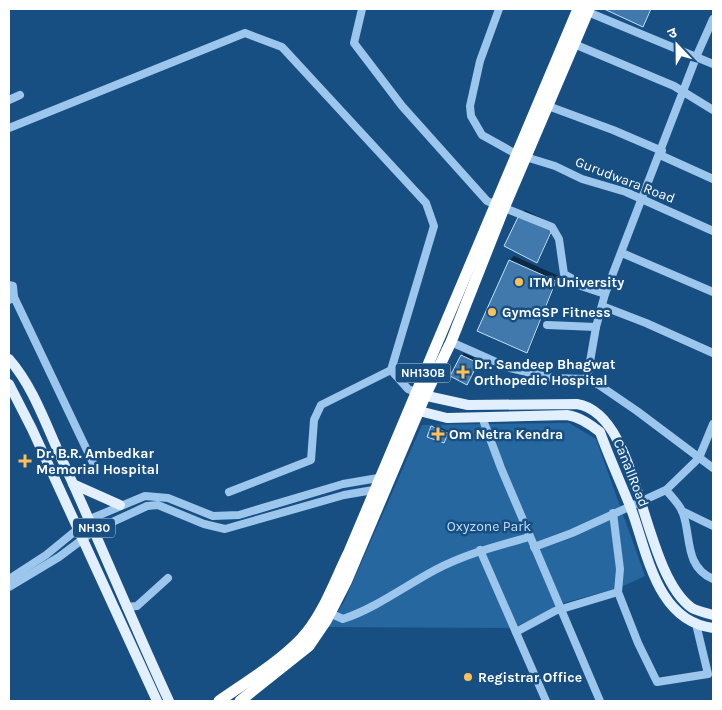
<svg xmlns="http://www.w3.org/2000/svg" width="722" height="710" font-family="Karla,'Noto Sans Devanagari',sans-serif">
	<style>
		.green { fill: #2767a0 }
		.shadow { fill: #0007 }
		.building { fill: #4179ac; stroke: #c1dff9 }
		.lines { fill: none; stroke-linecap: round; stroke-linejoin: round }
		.minor { stroke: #9cc6ec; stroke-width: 8 }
		.major { stroke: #e1efff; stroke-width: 10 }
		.highway { stroke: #fff; stroke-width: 11 }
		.poi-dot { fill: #ffc157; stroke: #184f83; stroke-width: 2 }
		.labels { text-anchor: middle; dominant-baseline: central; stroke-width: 5; stroke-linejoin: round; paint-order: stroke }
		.shield { fill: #184f83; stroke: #bacada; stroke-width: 1 }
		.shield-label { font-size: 12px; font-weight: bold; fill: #fff }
		.street-label { font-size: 14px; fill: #fff; stroke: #184f83 }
		.poi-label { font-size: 14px; font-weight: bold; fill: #fff; stroke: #184f83; text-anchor: start }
		.park-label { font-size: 14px; fill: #c1dff9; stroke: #184f83 }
	</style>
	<rect width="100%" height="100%" fill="#184f83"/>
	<path class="green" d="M569,423L596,439L645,576L621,587L564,603L513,628L328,627L344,602L422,425Z"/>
	<g class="shadow">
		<path d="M606,9H652L643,26Z"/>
		<path d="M525,210L555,225L540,258L536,262L521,214Z"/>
		<path d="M514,256L559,276L530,348L526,352L479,331L510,260Z"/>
		<path d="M464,353L480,360L467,383L462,355Z"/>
		<path d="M434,425L449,431L444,442L432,427Z"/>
	</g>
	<g class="building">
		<path d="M604,9H651L643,27Z"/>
		<path d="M520,213L552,230L537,263L504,246Z"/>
		<path d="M509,260L556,281L527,353L477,331Z"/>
		<path d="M461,355L478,363L467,385L450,376Z"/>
		<path d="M431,426L448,433L444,443L427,437Z"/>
	</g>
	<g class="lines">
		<g class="minor">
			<path d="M362,9L354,43L402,106L487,201L552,227L559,239L564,274L571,278L569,282L605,294"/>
			<path d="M499,9L480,61L470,106L471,116L482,135L516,154L555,166L582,179L626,192L713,231"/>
			<path d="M583,10L713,64"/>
			<path d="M574,44L674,86L713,110"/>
			<path d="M9,100L20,95"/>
			<path d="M548,106L613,130L662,151"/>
			<path d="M9,128L245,33L282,47L426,203L434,226L391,370L321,405L314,420L311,460L229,492"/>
			<path d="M660,155L713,179"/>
			<path d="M622,253L713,292"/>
			<path d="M9,285L13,286L14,297L9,300"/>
			<path d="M14,297L95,467"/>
			<path d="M602,306L646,323L713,353"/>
			<path d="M547,325L596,327"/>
			<path d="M451,342L510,368L552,378L587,379L599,385L637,411L713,468"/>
			<path d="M391,370L408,389L415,392"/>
			<path d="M587,379L596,327L605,294L697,55L713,19"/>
			<path d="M482,417L501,468L600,701"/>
			<path d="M666,490C671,496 679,504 682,511C692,534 683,566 713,579"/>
			<path d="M682,511L713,526"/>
			<path d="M613,513L620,569L618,592L638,643L657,682L708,674L696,624"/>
			<path d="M534,547L572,533L666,490L699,458L713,424"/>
			<path d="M480,550L546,701"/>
			<path d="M9,579L46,555L90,519L145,496L168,498L213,516L239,515L343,484L384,477"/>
			<path d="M9,587L59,557L95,530L147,506L158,505L204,524L225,529L344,495L379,489"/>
			<path d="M126,607L137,606L168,578"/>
			<path d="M327,612L343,619C376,608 405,586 435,570C465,554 497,546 529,537"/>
			<path d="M516,632L555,611L618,592"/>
		</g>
		<g class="major">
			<path d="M9,359C32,385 45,422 59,453C97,535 131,619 169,701"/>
			<path d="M9,384L32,429L157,701"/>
			<path d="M418,394L468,405L577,404C641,414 640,571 692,608C697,611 707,613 713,615"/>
			<path d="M411,409L447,418L567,415C580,417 590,424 600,432C609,457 620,481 630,506C647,549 655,621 713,628"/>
			<path d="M73,484L120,505"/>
		</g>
		<g class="highway">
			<path d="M219,701C246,682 278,663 301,639C323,616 335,580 349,552L578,9"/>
			<path d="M240,701L309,646L326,621L346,582L425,396L451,342L504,208L589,9"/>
		</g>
	</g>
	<g class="poi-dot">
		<circle cx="519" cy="282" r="5"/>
		<circle cx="492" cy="312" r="5"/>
		<path d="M460.5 364.5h5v5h5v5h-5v5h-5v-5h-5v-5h5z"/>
		<path d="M435.5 426.5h5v5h5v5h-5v5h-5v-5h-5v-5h5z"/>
		<path d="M22.5 453.5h5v5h5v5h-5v5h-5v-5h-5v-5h5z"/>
		<circle cx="468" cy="677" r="5"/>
	</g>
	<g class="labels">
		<g class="shield">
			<rect x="395.5" y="363.5" width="55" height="19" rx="4"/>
			<rect x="73" y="518.5" width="42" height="19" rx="4"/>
		</g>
		<g class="shield-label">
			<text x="423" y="373">NH130B</text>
			<text x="94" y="528">NH30</text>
		</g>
		<g class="street-label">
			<text transform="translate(625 180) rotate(21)">Gurudwara Road</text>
			<text transform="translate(631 473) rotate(68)">Canal Road</text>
		</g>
		<g class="poi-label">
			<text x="529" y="282">ITM University</text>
			<text x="502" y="312">GymGSP Fitness</text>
			<text x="474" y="364">Dr. Sandeep Bhagwat<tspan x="474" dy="16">Orthopedic Hospital</tspan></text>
			<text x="449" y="434">Om Netra Kendra</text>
			<text x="36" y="453">Dr. B.R. Ambedkar<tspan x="36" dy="16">Memorial Hospital</tspan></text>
			<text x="478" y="677">Registrar Office</text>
		</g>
		<g class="park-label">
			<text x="489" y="526">Oxyzone Park</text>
		</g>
	</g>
	<rect width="722" height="710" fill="none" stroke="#ffffff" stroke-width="20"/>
	<g transform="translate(677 45) rotate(338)" stroke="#184f83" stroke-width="4" paint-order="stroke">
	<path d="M0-4L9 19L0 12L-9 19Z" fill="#ffffff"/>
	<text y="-8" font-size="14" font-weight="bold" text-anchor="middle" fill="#ffffff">उ</text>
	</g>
</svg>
